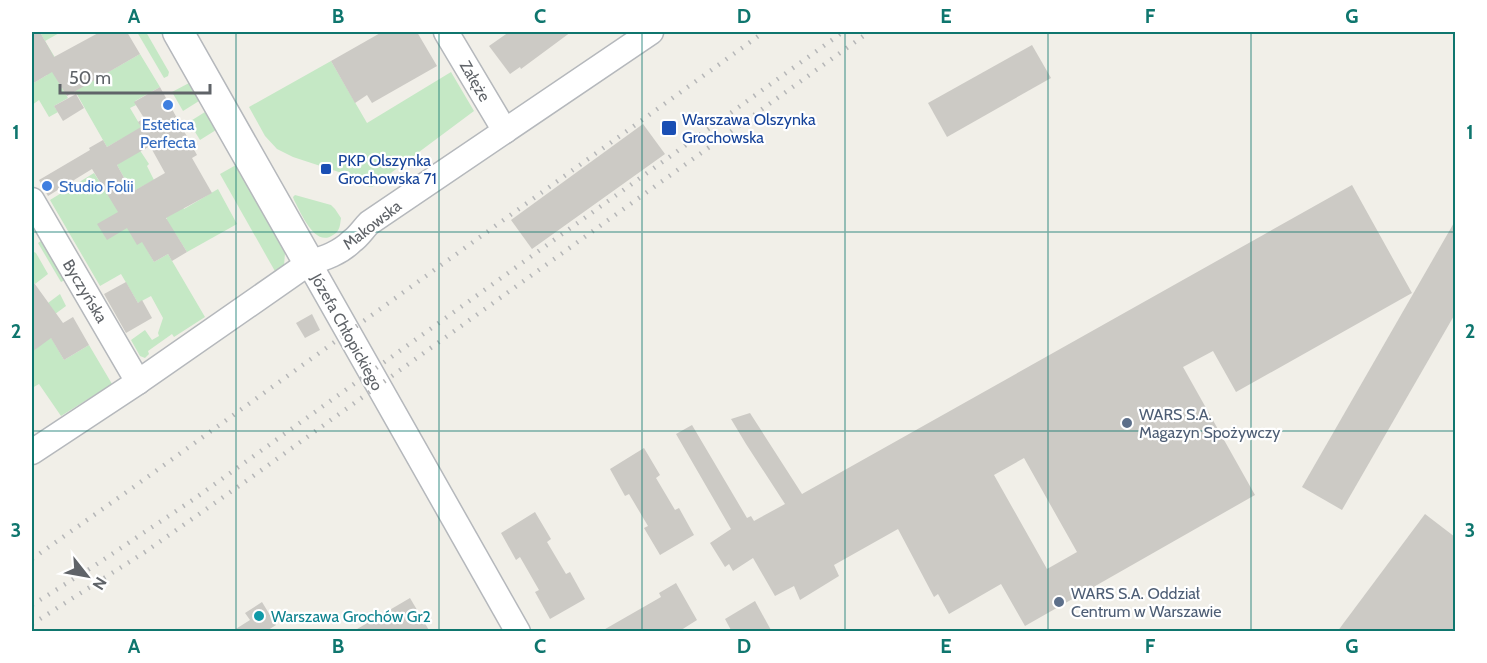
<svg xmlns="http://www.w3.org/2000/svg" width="1487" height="663" font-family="Cabin,sans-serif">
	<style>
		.green { fill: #c5e8c5 }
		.building { fill: #cccac5; fill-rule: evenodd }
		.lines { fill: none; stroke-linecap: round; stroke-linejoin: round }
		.minor-casing { stroke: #b5b8bc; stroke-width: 27 }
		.tertiary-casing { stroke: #b5b8bc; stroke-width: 33 }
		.minor { stroke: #fff; stroke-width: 24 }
		.tertiary { stroke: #fff; stroke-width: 30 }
		.rail { stroke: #b6b7b8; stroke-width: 4.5; stroke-dasharray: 1.5 8; stroke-linecap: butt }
		.grid { fill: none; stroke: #0f766e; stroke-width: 1.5; stroke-opacity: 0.55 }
		.shop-dot { fill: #3f7fe0; stroke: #fff; stroke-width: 2 }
		.transit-dot { fill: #1a4fb4; stroke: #fff; stroke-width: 2 }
		.service-dot { fill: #5c6f8a; stroke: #fff; stroke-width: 2 }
		.culture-dot { fill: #0f9aa8; stroke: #fff; stroke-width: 2 }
		.labels { text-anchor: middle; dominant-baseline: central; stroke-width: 4.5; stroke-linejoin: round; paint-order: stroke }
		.street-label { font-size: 16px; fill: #5f6368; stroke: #fff }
		.transit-label { font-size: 16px; fill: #164399; stroke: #fff; text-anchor: start }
		.shop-label { font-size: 16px; fill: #366cbe; stroke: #fff }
		.service-label { font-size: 16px; fill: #4e5e75; stroke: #fff; text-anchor: start }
		.culture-label { font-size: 16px; fill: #0d838f; stroke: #fff; text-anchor: start }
		.neatline { fill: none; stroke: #0f766e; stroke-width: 2 }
		.grid-label { font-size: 20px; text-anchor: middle; font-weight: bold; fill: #0f766e }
	</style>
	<rect width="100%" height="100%" fill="#f1efe8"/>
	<g class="green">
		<path d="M40,32H61L45,41L65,74L57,79L68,98L54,106L58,112L49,117L39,100L32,105V84L47,75L33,48H32V45L33,47L45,41Z"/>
		<path d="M137,32H146L169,72L168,76L164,78Z"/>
		<path d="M140,54L160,87L135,101L136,105L130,108L143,130L125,142L123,138L107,147L75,91Z"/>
		<path d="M331,61L367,123L451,72L474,111L372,187L366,186L351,176L293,157L277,149L265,136L249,107Z"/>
		<path d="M189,83L199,101L183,111L172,92Z"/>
		<path d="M205,112L216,130L200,140L189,122Z"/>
		<path d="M137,146L149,164L147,166L154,180L132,192L117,165Z"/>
		<path d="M236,165L285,253L284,266L276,273L220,174Z"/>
		<path d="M94,173L103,187L110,184L154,262L168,254L205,317L174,337L172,334L148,351L149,354L145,358L140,356L131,340L145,330L152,340L159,336L158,333L163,318L151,296L138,303L121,274L100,286L50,200Z"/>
		<path d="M218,189L237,224L187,252L175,233L163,221L167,219L165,215L172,190L184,209Z"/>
		<path d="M295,195L331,205L335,209L341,218C340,225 340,231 333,235C315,248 301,213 294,200L293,197Z"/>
		<path d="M44,239L67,279L61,282L38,243Z"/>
		<path d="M32,251L36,253L48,274L35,284L32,279Z"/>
		<path d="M60,294L66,306L32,331V315Z"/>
		<path d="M48,332L64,360L89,345L112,384L61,416L39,384L32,388V352L38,347Z"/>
	</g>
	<g class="building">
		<path d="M32,32H40L54,57L100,32H127L140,54L67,96L52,72L32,84Z"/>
		<path d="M382,32H417L437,66L372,103L367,95L355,103L331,61Z"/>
		<path d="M509,32H571L521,69L520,67L510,74L489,46Z"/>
		<path d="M1032,45L1051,78L947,137L928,103Z"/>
		<path d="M160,87L197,155L192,158L212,193L166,218L187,252L172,261L168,254L154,262L142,242L137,245L127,228L107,240L97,224L118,212L92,169L48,196L39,180L90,150L89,148L103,140L107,147L141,127L138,122L144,118L134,102ZM150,146L165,173L132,192L117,165Z"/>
		<path d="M76,94L84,108L63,121L54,106Z"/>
		<path d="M643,124L665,154L532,249L511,220Z"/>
		<path d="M1352,185L1412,293L1236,392L1213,351L1183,367L1255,495L1025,626L1001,584L949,614L938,594L934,597L898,529L834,565L839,576L800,600L794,586L775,596L753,558L733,571L729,564L725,567L710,543L731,529L676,434L692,425L747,518L751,516L754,521L785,504L746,444L731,419L750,413L802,494ZM1024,458L1077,552L1047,569L994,475Z"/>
		<path d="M1455,221V314L1342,510L1302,487Z"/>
		<path d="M32,280L63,323L73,317L89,345L64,360L51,338L32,352Z"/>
		<path d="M126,282L138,303L142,300L152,318L126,333L104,294Z"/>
		<path d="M312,314L320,330L305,338L296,323Z"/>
		<path d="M644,448L660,475L656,478L675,510L679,508L694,535L660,555L644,528L648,526L629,494L625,496L610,469Z"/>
		<path d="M535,512L551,539L547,542L566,574L570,572L585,599L550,619L535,592L539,590L520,557L516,560L501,533Z"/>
		<path d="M1425,514L1455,537V632H1337Z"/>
		<path d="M676,583L697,620L678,632H600L661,597L659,593Z"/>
		<path d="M410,598L430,632H352Z"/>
		<path d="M755,601L772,632H732L725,619Z"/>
		<path d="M262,602L276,625L265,632H231L250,620L245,613Z"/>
	</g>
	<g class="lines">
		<defs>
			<g id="minor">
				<path d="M446,32L505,131"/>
				<path d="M32,200L138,382"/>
				<path d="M309,263L518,632"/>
				<path d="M32,452L138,382L309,263C325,258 340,253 352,241C359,236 363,229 369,223L651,32"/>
			</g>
			<path id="tertiary" d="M178,32L309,263"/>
		</defs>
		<use href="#minor" class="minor-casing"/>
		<use href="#tertiary" class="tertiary-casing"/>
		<use href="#minor" class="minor"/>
		<use href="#tertiary" class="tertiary"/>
		<g class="rail">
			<path d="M32,559L135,486L764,32"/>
			<path d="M32,605L94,566L194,499L843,32"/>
			<path d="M32,624L145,552L249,479L869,32"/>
		</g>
	</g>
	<path class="grid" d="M236,32V632M439,32V632M642,32V632M845,32V632M1048,32V632M1251,32V632M32,232H1456M32,431H1456"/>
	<g class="shop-dot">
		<circle cx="168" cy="105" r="6"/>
		<circle cx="47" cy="186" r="6"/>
	</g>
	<g class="transit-dot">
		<rect x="661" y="120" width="16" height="16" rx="3"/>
		<rect x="320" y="163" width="12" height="12" rx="3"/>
	</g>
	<g class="service-dot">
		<circle cx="1127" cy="423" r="6"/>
		<circle cx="1059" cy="602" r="6"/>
	</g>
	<circle class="culture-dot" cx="259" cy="616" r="6"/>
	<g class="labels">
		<g class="street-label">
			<text transform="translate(475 81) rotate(60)">Załęże</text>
			<text transform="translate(372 225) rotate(-38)">Makowska</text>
			<text transform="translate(85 291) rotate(59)">Byczyńska</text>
			<text transform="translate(347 332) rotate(61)">Józefa Chłopickiego</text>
		</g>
		<g class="transit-label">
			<text x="682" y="119">Warszawa Olszynka<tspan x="682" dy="18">Grochowska</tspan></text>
			<text x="338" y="160">PKP Olszynka<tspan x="338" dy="18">Grochowska 71</tspan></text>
		</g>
		<g class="shop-label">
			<text x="168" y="124">Estetica<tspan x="168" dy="18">Perfecta</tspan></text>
			<text x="59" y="186" text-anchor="start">Studio Folii</text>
		</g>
		<g class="service-label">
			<text x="1139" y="414">WARS S.A.<tspan x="1139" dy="18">Magazyn Spożywczy</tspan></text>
			<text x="1071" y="593">WARS S.A. Oddział<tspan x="1071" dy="18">Centrum w Warszawie</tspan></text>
		</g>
		<g class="culture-label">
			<text x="271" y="616">Warszawa Grochów Gr2</text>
		</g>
	</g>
	<rect width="1487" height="663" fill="none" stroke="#ffffff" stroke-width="66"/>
	<g transform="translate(87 576) rotate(121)" stroke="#ffffff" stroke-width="4.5" paint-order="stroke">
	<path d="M0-4.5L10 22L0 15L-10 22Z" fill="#5f6368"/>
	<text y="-9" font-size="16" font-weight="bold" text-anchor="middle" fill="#5f6368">N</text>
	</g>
	<path d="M60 84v9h150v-9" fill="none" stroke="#5f6368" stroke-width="3"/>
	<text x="69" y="84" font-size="18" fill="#5f6368" stroke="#ffffff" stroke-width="4.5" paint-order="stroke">50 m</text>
	<rect x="33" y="33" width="1421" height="597" class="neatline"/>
	<g class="grid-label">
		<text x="134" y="23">A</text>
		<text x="338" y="23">B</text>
		<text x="540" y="23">C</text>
		<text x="744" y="23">D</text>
		<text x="946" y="23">E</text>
		<text x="1150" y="23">F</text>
		<text x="1352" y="23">G</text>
		<text x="16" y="139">1</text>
		<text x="1470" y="139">1</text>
		<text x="16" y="338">2</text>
		<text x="1470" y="338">2</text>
		<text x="16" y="537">3</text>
		<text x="1470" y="537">3</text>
		<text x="134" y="653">A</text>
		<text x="338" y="653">B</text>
		<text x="540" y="653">C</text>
		<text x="744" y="653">D</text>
		<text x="946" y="653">E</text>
		<text x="1150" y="653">F</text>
		<text x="1352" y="653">G</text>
	</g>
</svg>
